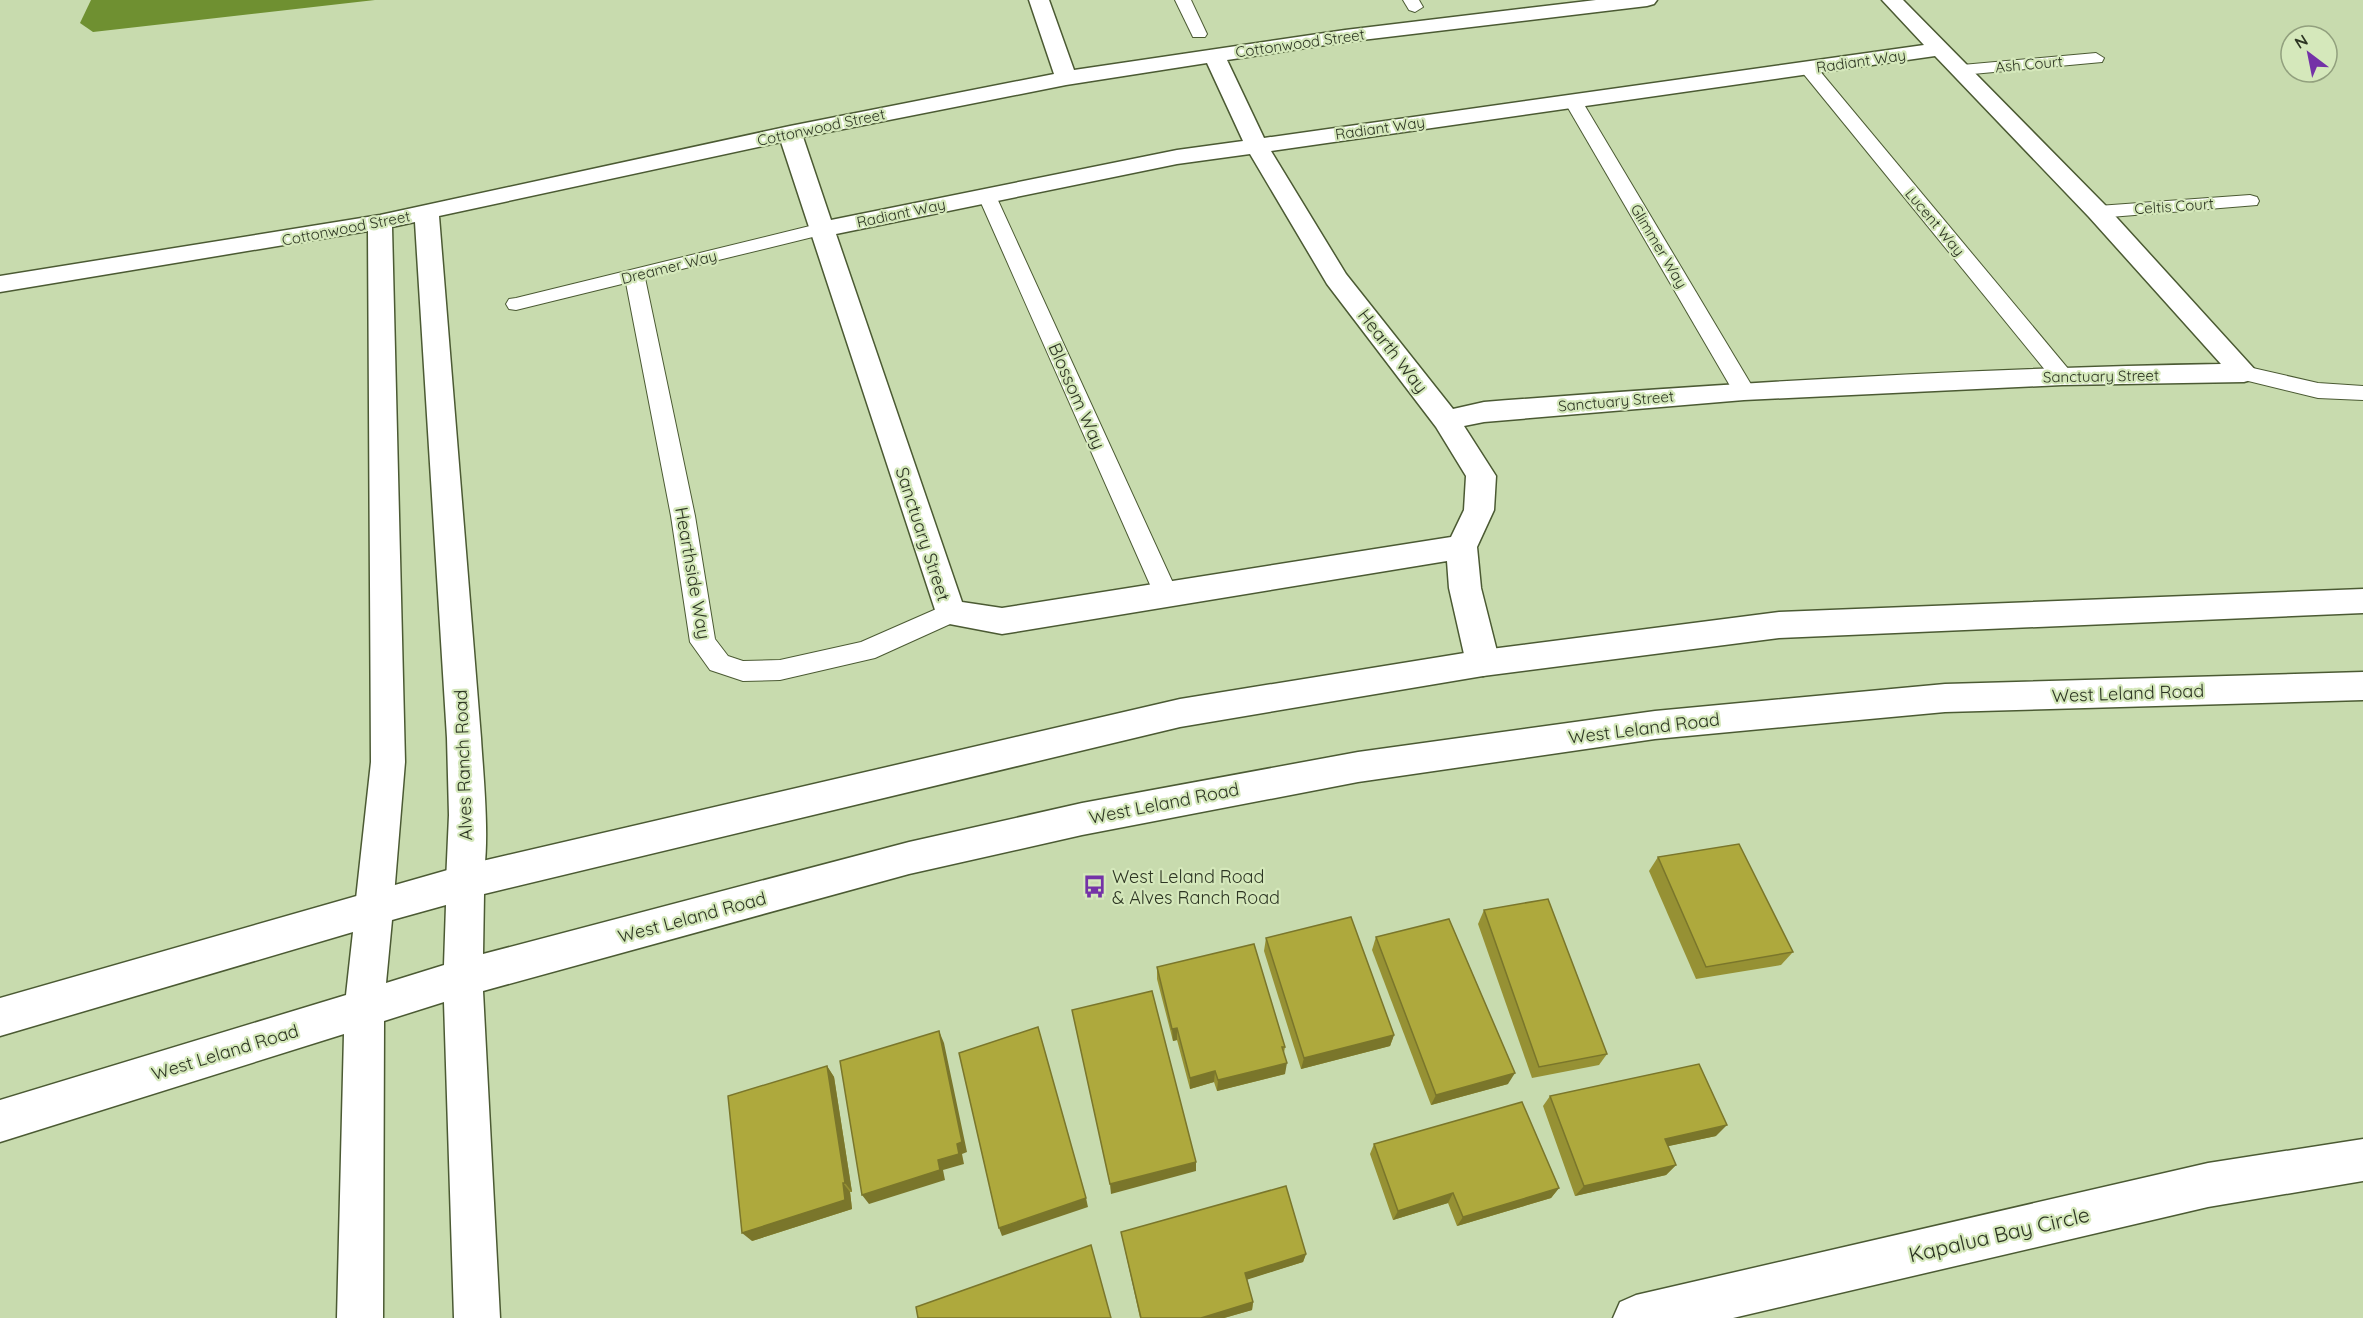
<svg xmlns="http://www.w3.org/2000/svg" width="2363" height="1318" font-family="Quicksand,sans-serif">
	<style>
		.water { fill: #6f9031 }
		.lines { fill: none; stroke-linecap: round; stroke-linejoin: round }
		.lane-casing { stroke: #4b5a33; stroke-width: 2 }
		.street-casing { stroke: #4b5a33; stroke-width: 3 }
		.secondary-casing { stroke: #4b5a33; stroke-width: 3 }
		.lane { fill: #fff; fill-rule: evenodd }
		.street { fill: #fff; fill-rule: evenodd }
		.secondary { fill: #fff; fill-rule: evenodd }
		.wall { fill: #969134 }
		.shaded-wall { fill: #7a762b }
		.building { fill: #aea93d; stroke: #7a762b; stroke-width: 1.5 }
		.labels { text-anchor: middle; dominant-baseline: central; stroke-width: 4.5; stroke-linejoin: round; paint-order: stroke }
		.far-street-label { font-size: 15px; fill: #2d3523; stroke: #d5e8bb }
		.street-label { font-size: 18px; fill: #2d3523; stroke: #d5e8bb }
		.poi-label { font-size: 18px; fill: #2d3523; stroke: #d5e8bb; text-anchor: start }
		.near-street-label { font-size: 21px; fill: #2d3523; stroke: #d5e8bb }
	</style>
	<rect width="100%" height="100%" fill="#c8dbae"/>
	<path class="water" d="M91,0H375L93,32L80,23Z"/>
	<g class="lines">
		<defs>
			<g id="lane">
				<path d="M1175,0H1191L1207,34L1205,37H1193Z"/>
				<path d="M1403,0H1419L1423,7L1415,12L1409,10Z"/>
				<path d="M2096,53L2104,58L2102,62L1962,75L1954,70L1962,65Z"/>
				<path d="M1808,63L1814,64L2070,371L2073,376L2070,381H2054L1802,72L1800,68L1802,64Z"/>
				<path d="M1573,96L1582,101L1755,391L1752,396L1744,398L1736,396L1733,391L1564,101Z"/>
				<path d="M987,190L996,196L1179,596L1176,603L1167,605L1158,603L1155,596L978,196Z"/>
				<path d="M2250,195L2257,197L2259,201L2257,205L2098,218L2089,212L2098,206Z"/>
				<path d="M822,223L829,225L832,229L829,233L645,278L695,516L715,639L728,656L743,661L780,660L861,642L950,603L959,606L962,613L959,620L875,658L780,680L743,681L710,670L690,642L671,516L626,283L516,310L509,309L506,304L509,299L516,298Z"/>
				<path d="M2244,366L2318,383L2363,386V400L2318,398L2236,378L2233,373L2236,368Z"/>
			</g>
			<g id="street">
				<path d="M1029,0H1049L1074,70L1345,30L1596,0H1657L1654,4L1647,6L1345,42L1227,60L1264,138L1924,45L1882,0H1903L2107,207L2258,373L2254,379L2244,382L2062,385L1744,400L1484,422L1464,426L1496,476L1494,510L1477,547L1481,588L1500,663L1495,672L1483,676L1471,672L1466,663L1449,588L1447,561L1002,634L939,622L781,142L439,216L481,738C483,775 493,863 478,894L465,899L452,894L446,882L449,815L447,738L415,222L392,227L405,762L393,908L387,920L374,925L361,920L355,908L371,762L368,231L0,292V276L380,215L790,126L1054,74ZM1935,56L2089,217L2221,364C1974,368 1729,383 1484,402L1453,409L1346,274L1271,151ZM1207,63L1243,141L1177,150L831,220L803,137L1066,85ZM1250,154L1327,284L1436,427L1466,476L1464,510L1451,537L1002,608L962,602L836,234L1177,164Z"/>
				<path d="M2363,1139V1181L2208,1207L1733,1318H1613L1620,1302L1636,1295L2208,1163Z"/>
			</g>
			<path id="secondary" d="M2363,589V613L1779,638L1483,676L1180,727L484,894L483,954L909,842L1082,803L1358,752L1655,711L1945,684L2363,672V700L1945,712L1655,739L1358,782L1082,835L909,874L483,991L500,1318H454L444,1002L384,1021L383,1318H337L344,1034L0,1142V1100L346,995L353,932L0,1036V998L465,865L1180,699L1483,650L1779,612ZM446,905L444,965L386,983L392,920Z"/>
		</defs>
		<use href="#lane" class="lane-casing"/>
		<use href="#street" class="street-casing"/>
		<use href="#secondary" class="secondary-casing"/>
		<use href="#lane" class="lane"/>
		<use href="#street" class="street"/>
		<use href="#secondary" class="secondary"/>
	</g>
	<g class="wall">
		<path d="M1658,857L1793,952L1781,965L1696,979L1649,871Z"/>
		<path d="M1484,910L1607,1054L1599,1065L1532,1078L1478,924Z"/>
		<path d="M1376,937L1508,1084L1431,1105L1372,950Z"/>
		<path d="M1266,938L1394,1035L1390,1046L1301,1069L1264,951Z"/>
		<path d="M1157,967L1285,1047L1284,1053L1285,1074L1217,1091L1214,1082L1190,1089L1177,1040L1173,1041L1157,979Z"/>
		<path d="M827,1066L834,1077L852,1192H850L852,1209L752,1241Z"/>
		<path d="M1550,1096L1716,1136L1668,1146L1676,1165L1666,1175L1575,1196L1543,1106Z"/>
		<path d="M1374,1144L1559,1188L1551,1198L1457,1226L1448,1203L1393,1220L1370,1154Z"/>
		<path d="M1121,1232L1306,1254L1303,1262L1247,1279L1253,1302L1252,1310L1224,1318H1140Z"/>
	</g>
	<g class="shaded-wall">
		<path d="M1177,1028V1040L1173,1041L1172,1029Z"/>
		<path d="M939,1031L944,1043L967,1152L962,1154L964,1164L943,1170L945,1180L869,1204L862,1195Z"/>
		<path d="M1394,1035L1390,1046L1301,1069L1304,1058Z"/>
		<path d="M1287,1063L1285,1074L1217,1091L1218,1080Z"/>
		<path d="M827,1066L834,1077L852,1192L845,1183Z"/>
		<path d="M1215,1071L1214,1082L1190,1089V1078Z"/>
		<path d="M1515,1073L1508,1084L1431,1105L1436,1095Z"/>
		<path d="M1727,1125L1716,1136L1655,1149L1665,1139Z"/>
		<path d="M1196,1162V1171L1111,1194L1110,1184Z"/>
		<path d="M1676,1165L1666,1175L1575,1196L1584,1186Z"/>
		<path d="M843,1183L850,1192L852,1209L752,1241L742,1233Z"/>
		<path d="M1559,1188L1551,1198L1457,1226L1463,1217Z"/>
		<path d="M1453,1193L1448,1203L1393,1220L1398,1211Z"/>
		<path d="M1086,1198L1088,1207L1002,1236L999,1228Z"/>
		<path d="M1306,1254L1303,1262L1243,1281L1245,1273Z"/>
		<path d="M1253,1302L1252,1310L1224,1318H1201Z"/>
	</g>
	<g class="building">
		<path d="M1739,844L1793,952L1706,967L1658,857Z"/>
		<path d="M1548,899L1607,1054L1539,1067L1484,910Z"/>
		<path d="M1351,917L1394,1035L1304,1058L1266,938Z"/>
		<path d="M1449,919L1515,1073L1436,1095L1376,937Z"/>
		<path d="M1254,944L1285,1047H1282L1287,1063L1218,1080L1215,1071L1190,1078L1177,1028L1172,1029L1157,967Z"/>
		<path d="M1152,991L1196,1162L1110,1184L1072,1010Z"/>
		<path d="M1038,1027L1086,1198L999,1228L959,1053Z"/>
		<path d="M939,1031L962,1142L957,1144L959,1154L938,1160L940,1170L862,1195L840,1061Z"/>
		<path d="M1699,1064L1727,1125L1665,1139L1676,1165L1584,1186L1550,1096Z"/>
		<path d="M827,1066L845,1183H843L845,1200L742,1233L728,1096Z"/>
		<path d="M1522,1102L1559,1188L1463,1217L1453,1193L1398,1211L1374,1144Z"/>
		<path d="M1286,1186L1306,1254L1245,1273L1253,1302L1201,1318H1141L1121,1232Z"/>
		<path d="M1091,1245L1111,1318H918L916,1307Z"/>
	</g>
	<defs>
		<symbol id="bus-bare" viewBox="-9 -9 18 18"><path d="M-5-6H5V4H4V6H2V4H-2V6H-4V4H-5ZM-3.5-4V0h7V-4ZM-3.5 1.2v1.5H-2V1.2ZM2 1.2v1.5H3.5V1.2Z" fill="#7432a7" stroke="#d5e8bb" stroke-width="2.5" paint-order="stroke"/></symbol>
	</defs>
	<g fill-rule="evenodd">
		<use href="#bus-bare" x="1078" y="870" width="33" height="33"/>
	</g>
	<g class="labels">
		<g class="far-street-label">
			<text transform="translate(1300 43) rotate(-8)">Cottonwood Street</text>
			<text transform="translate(1861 61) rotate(-8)">Radiant Way</text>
			<text transform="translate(2029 64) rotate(-5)">Ash Court</text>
			<text transform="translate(821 127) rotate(-12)">Cottonwood Street</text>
			<text transform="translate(1380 128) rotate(-8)">Radiant Way</text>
			<text transform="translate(2174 206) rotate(-4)">Celtis Court</text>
			<text transform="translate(901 213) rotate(-12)">Radiant Way</text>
			<text transform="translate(1935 222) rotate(50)">Lucent Way</text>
			<text transform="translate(346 228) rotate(-11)">Cottonwood Street</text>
			<text transform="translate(1659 246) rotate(59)">Glimmer Way</text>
			<text transform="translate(669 267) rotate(-14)">Dreamer Way</text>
			<text transform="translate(2101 376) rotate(-1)">Sanctuary Street</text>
			<text transform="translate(1616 401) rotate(-5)">Sanctuary Street</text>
		</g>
		<g class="street-label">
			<text transform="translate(1393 351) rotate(52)">Hearth Way</text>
			<text transform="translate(1077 396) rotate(66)">Blossom Way</text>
			<text transform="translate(923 534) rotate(72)">Sanctuary Street</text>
			<text transform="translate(693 573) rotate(80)">Hearthside Way</text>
			<text transform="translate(2128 693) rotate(-2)">West Leland Road</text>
			<text transform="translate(1644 728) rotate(-7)">West Leland Road</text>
			<text transform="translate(463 765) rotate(-92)">Alves Ranch Road</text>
			<text transform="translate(1164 803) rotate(-11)">West Leland Road</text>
			<text transform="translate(692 917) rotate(-15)">West Leland Road</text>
			<text transform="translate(225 1052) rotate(-17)">West Leland Road</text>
		</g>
		<g class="poi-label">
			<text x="1112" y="876">West Leland Road<tspan x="1112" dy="21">&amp; Alves Ranch Road</tspan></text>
		</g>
		<g class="near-street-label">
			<text transform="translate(1999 1234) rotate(-13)">Kapalua Bay Circle</text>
		</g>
	</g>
	<g transform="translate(2309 54) rotate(328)"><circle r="28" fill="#d5e8bb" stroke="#92a07e" stroke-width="1.5"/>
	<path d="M0-4.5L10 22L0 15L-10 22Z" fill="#7432a7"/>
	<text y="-9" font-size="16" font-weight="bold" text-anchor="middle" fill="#2d3523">N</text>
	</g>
</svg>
